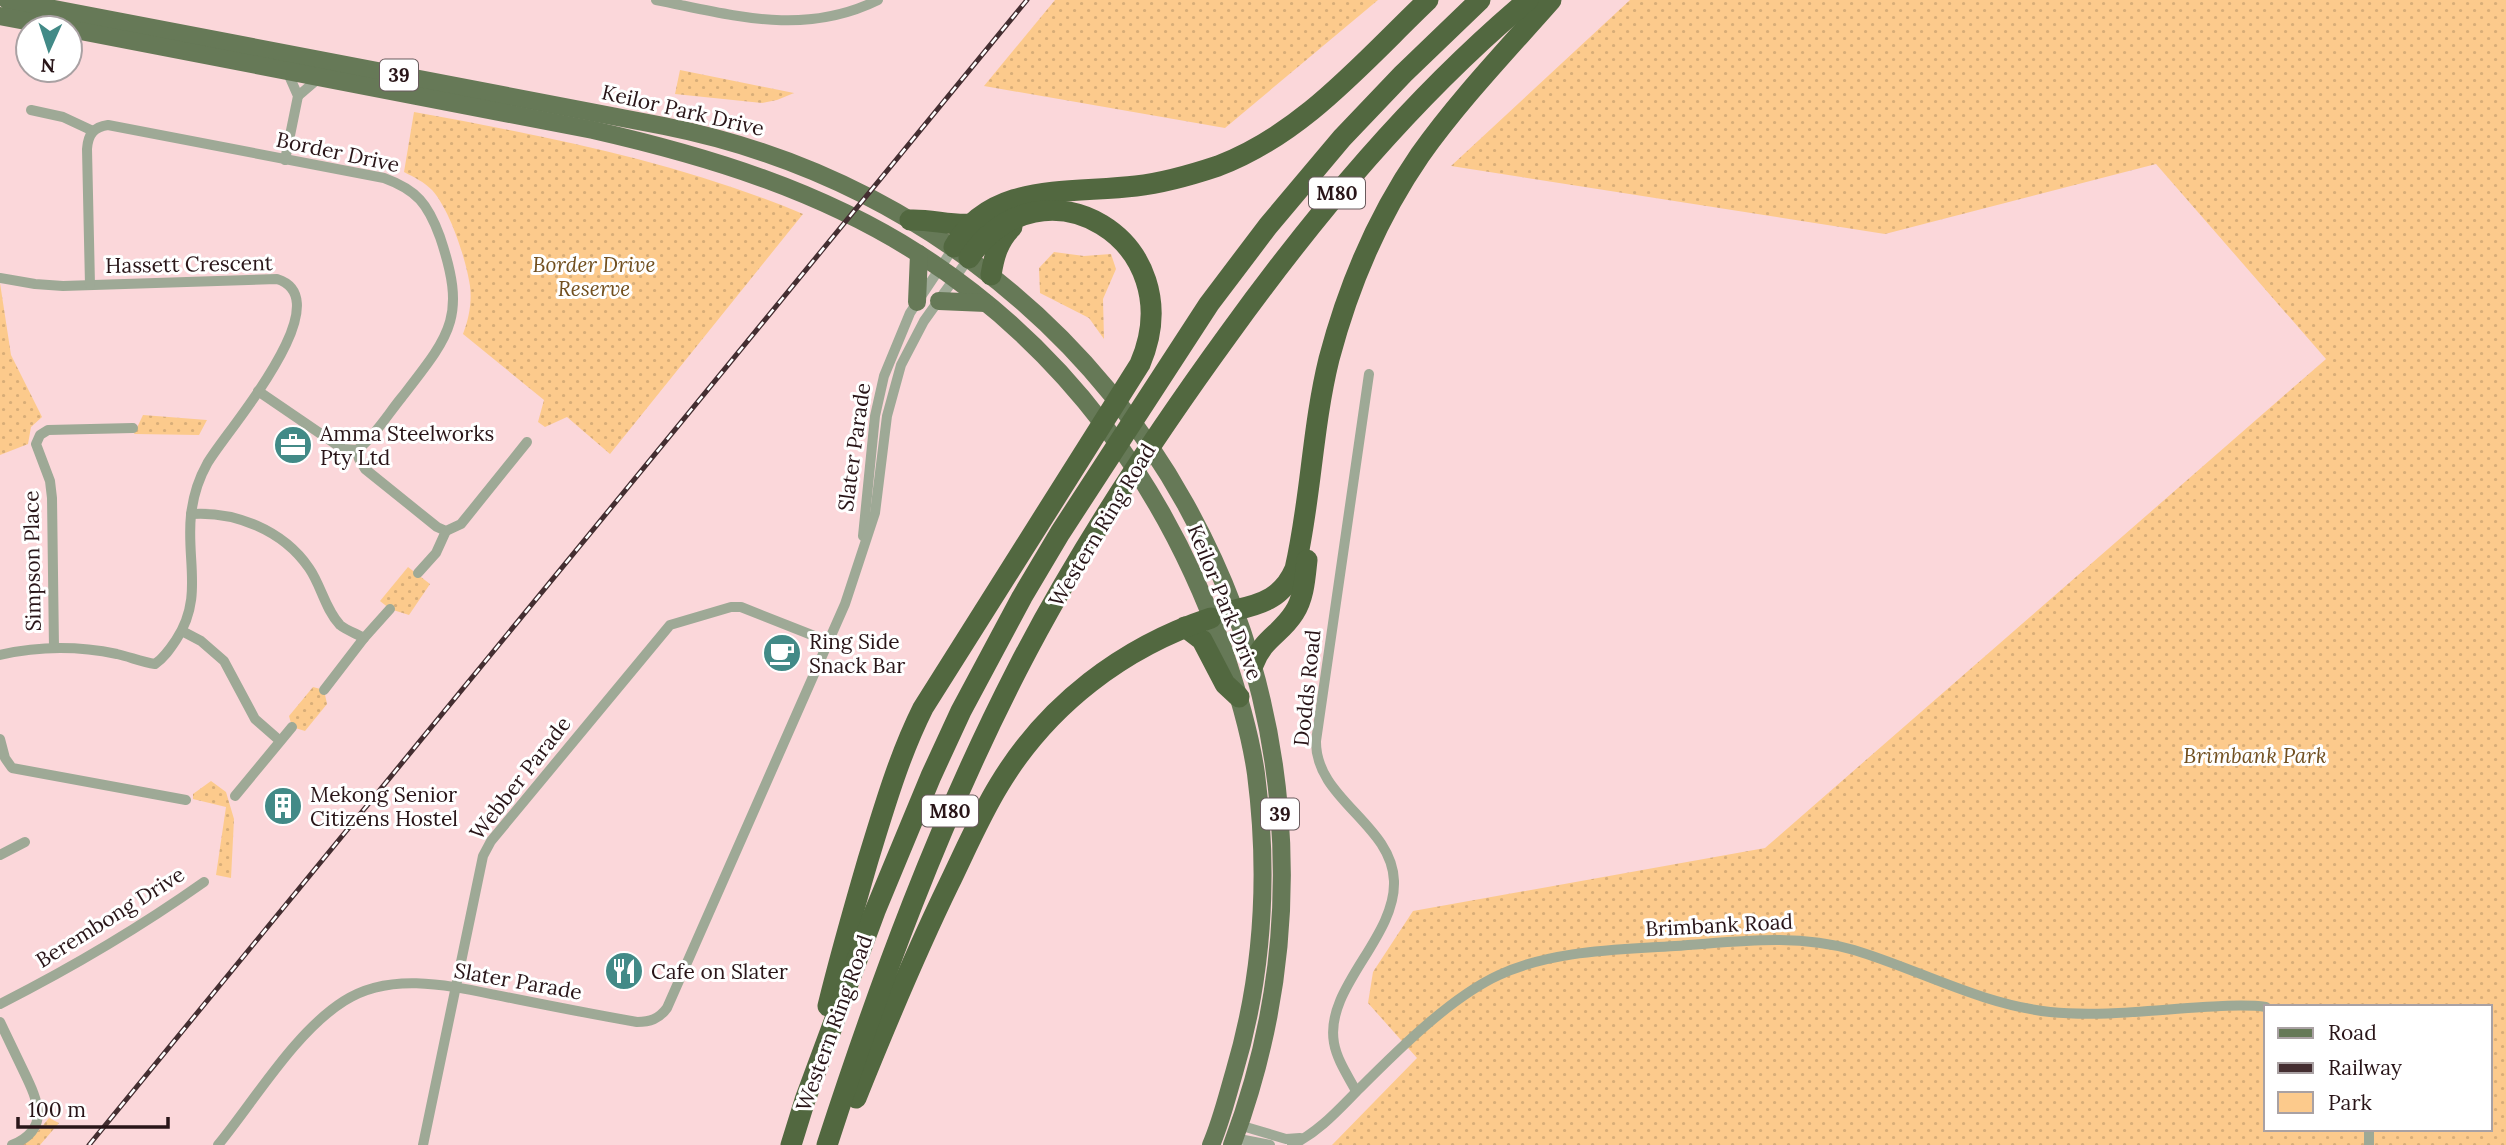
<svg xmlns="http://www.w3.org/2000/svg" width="2506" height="1145" font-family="Lora,serif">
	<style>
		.green { fill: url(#green-dots); fill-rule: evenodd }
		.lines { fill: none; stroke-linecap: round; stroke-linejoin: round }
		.minor { stroke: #9ea996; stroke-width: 10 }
		.primary { stroke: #667957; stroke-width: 18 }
		.motorway { stroke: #526840; stroke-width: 21 }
		.rail-casing { stroke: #442e31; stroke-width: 5 }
		.rail { stroke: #fff; stroke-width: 2.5; stroke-dasharray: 8; stroke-linecap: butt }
		.labels { text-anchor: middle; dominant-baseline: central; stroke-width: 6; stroke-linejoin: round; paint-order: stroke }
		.shield { fill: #fff; stroke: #695b5d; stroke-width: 2 }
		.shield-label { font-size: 19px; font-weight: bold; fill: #291518 }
		.street-label { font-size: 21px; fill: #291518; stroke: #fff }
		.park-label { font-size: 21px; font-style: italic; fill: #714f1f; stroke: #fff }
		.poi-label { font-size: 21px; fill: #291518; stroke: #fff; text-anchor: start }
	</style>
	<defs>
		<pattern id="green-dots" width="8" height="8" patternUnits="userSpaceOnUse" patternTransform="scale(1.75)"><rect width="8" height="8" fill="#fcca8c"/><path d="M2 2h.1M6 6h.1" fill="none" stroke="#d8ad78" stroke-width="1.8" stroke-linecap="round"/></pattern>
	</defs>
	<rect width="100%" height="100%" fill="#fbd7da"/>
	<g class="green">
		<path d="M1055,0H1378L1225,128L984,86Z"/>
		<path d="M1630,0H2506V1145H1332L1417,1058L1368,1003L1373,972L1413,911L1765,848L2326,359L2156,164L1885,234L1451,166ZM2266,1007H2490V1129H2266Z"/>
		<path d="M680,70L794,93L777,100L762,103L675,94Z"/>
		<path d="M414,112C546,136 679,162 803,214L610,454L567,417L545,427L538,422L544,400L463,334C469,319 472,302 470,286C466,259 450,210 432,190C424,182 414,177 404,172Z"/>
		<path d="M1054,252L1084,256L1111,254L1116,269L1103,299L1104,339L1089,318L1040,293L1039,268Z"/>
		<path d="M0,283L11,355L42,417L31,427L28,444L0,455Z"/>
		<path d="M143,415L207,420L199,435L134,434Z"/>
		<path d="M408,567L430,584L409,615L390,609L380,601Z"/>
		<path d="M313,687L324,690L327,704L305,731L292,727L289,716Z"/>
		<path d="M211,781L226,792L234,819L231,878L216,875L226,807L193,799V794Z"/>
		<path d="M49,1118L59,1123L40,1145H21L39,1130Z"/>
	</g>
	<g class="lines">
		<g class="minor">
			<path d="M656,0C733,15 803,37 878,0"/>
			<path d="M298,96L319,78"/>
			<path d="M31,110L63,117L93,131"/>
			<path d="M285,160L298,96L287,71"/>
			<path d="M0,278L35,284L63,286L277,279C344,300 222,436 207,464C198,480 193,497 191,515C186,560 204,598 176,640C170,649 164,658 155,664C142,662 130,657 117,654C78,646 39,646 0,655"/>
			<path d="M90,285L87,149C88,134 94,127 108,125L384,178C417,190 428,204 440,237C467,317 451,334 402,397C388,414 375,436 357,450L343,449L258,391"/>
			<path d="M357,450L359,459L365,469L437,527L446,531L461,524L527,442"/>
			<path d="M191,514C235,511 283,530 309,568C321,585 325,609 340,625C346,630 357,634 364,638"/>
			<path d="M863,536L875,416L884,376L910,313L954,247"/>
			<path d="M418,573L436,553L446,531"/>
			<path d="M182,631L201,641L224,661L255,719L279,740"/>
			<path d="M54,648L52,498L50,481L36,444L40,435L48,430L133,428"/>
			<path d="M324,690L364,638L390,609"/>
			<path d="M0,739L5,758L12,768L186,800"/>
			<path d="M235,796L292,727"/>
			<path d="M0,855L25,842"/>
			<path d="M0,1004C71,968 139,928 204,882"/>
			<path d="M0,1022C8,1039 16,1055 24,1072C38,1101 51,1129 12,1145"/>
			<path d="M1356,1091C1348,1076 1337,1060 1334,1043C1324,988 1396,938 1394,881C1392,824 1315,799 1316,741L1369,374"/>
			<path d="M1239,1125L1286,1139L1300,1138"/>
			<path d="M2369,1129V1145"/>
			<path d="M1234,1138L1270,1145"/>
			<path d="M218,1145C255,1100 295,1032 344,1001C395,968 462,989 516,999C556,1007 596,1015 637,1022C650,1022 659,1019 667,1008L845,604L875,513L887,416L901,365L924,321L969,258"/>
			<path d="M423,1145L483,856L491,841L670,625L731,607H741L827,641"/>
			<path d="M1292,1145C1320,1131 1338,1110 1360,1088C1398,1050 1451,997 1499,975C1553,950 1617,950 1675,946C1736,942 1794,933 1854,950C1920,970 1980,1004 2050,1012C2100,1017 2153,1010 2203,1007C2224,1006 2245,1004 2266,1007"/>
		</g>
		<g class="primary">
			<path d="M7,0L664,126C1130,219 1399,701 1232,1145"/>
			<path d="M0,16L63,28"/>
			<path d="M70,29L593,130C707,156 819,190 919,254C1065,348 1165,485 1223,648C1237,689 1250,731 1256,774C1269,875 1263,976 1234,1073C1227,1097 1221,1122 1211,1145"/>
			<path d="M939,301L986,303"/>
			<path d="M917,302L919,254"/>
		</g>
		<g class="motorway">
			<path d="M910,220C931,219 951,226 972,224"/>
			<path d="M954,247C991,181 1071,194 1136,186C1163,183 1191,175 1218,166C1303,134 1364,61 1428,0"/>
			<path d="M991,275C994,256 998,241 1012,227"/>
			<path d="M1235,610C1263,604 1283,597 1295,569C1311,500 1312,428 1329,359C1348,287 1378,216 1420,155C1459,100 1507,50 1551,0"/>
			<path d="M1185,627L1202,640L1225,684L1239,697"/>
			<path d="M1253,665C1263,638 1280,635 1294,613C1304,598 1305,578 1307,560"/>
			<path d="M828,1006C840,957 854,908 868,860C884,808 899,756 923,708L1140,364C1193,241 1042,151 969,258"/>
			<path d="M856,1098C885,1026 915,954 949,884C965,851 980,816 999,785C1047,705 1123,647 1211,618"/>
			<path d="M791,1145L805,1100L875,911L931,776L961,711L1022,597L1060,533L1209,304L1268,226L1342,138L1403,74L1480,0"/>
			<path d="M827,1145C880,982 939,822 1017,670C1077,553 1151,441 1228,335C1316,213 1413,97 1528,0"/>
		</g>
		<defs>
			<path id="rail" d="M89,1145L1027,0"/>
		</defs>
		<use href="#rail" class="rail-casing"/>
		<use href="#rail" class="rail"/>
	</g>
	<defs>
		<symbol id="office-disc" viewBox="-11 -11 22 22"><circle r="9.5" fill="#428a87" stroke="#fff"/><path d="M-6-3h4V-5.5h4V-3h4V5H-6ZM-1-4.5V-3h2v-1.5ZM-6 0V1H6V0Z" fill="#fff"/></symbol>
		<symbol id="cafe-disc" viewBox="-11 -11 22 22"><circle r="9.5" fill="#428a87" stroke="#fff"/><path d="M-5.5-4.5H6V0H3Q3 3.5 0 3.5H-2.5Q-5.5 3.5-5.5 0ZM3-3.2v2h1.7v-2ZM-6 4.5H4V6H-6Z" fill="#fff"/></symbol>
		<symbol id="building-disc" viewBox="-11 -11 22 22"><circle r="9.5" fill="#428a87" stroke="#fff"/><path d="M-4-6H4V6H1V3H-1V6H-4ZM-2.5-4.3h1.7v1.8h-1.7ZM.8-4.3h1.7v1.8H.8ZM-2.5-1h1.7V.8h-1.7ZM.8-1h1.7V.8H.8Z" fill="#fff"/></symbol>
		<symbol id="restaurant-disc" viewBox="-11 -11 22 22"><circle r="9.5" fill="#428a87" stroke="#fff"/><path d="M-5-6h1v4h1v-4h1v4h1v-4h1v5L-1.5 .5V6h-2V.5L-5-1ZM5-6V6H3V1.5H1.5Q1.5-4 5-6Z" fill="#fff"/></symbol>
	</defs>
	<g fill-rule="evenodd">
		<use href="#office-disc" x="271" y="423" width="44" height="44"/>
		<use href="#cafe-disc" x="760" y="631" width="44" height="44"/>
		<use href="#building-disc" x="261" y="784" width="44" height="44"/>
		<use href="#restaurant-disc" x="602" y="949" width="44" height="44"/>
	</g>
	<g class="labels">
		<g class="shield">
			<rect x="380" y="59.5" width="38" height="31" rx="5"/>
			<rect x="1309" y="177.5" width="56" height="31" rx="5"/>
			<rect x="922" y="795.5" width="56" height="31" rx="5"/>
			<rect x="1261" y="798.5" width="38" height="31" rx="5"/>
		</g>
		<g class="shield-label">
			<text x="399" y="75">39</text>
			<text x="1337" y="193">M80</text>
			<text x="950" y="811">M80</text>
			<text x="1280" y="814">39</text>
		</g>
		<g class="street-label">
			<text transform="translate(683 110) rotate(13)">Keilor Park Drive</text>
			<text transform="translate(338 152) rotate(12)">Border Drive</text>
			<text transform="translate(189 264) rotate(-1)">Hassett Crescent</text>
			<text transform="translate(854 447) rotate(-82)">Slater Parade</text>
			<text transform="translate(1102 525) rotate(-59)">Western Ring Road</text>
			<text transform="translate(32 561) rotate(-91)">Simpson Place</text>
			<text transform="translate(1225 602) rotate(68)">Keilor Park Drive</text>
			<text transform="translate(1307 688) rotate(-84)">Dodds Road</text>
			<text transform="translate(520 778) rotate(-52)">Webber Parade</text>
			<text transform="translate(110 917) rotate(-32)">Berembong Drive</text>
			<text transform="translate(1719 925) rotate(-3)">Brimbank Road</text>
			<text transform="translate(518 981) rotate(10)">Slater Parade</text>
			<text transform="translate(834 1023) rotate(-70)">Western Ring Road</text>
		</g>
		<g class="park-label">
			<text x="594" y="264">Border Drive<tspan x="594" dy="24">Reserve</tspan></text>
			<text x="2255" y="755">Brimbank Park</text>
		</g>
		<g class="poi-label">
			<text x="320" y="433">Amma Steelworks<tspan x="320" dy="24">Pty Ltd</tspan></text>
			<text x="809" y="641">Ring Side<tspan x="809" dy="24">Snack Bar</tspan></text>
			<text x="310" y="794">Mekong Senior<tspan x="310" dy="24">Citizens Hostel</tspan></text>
			<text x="651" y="971">Cafe on Slater</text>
		</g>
	</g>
	<rect x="2264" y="1005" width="228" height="126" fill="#ffffff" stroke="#a9a1a3" stroke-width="2"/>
	<rect x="2278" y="1028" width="35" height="10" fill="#667957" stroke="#a9a1a3" stroke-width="2"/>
	<text x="2328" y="1040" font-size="21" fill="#291518">Road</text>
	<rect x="2278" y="1063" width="35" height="10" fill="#442e31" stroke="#a9a1a3" stroke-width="2"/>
	<text x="2328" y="1075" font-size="21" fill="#291518">Railway</text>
	<rect x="2278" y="1092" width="35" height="21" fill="#fcca8c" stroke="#a9a1a3" stroke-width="2"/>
	<text x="2328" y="1110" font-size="21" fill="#291518">Park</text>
	<g transform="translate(49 49) rotate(183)"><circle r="33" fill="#ffffff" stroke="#a9a1a3" stroke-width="2"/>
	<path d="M0-5L12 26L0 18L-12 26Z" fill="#428a87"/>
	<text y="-10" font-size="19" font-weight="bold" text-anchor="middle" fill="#291518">N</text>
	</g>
	<path d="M18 1117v10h150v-10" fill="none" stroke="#291518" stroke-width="3.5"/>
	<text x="28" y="1117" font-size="21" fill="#291518" stroke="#ffffff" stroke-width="5" paint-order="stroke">100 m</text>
</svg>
